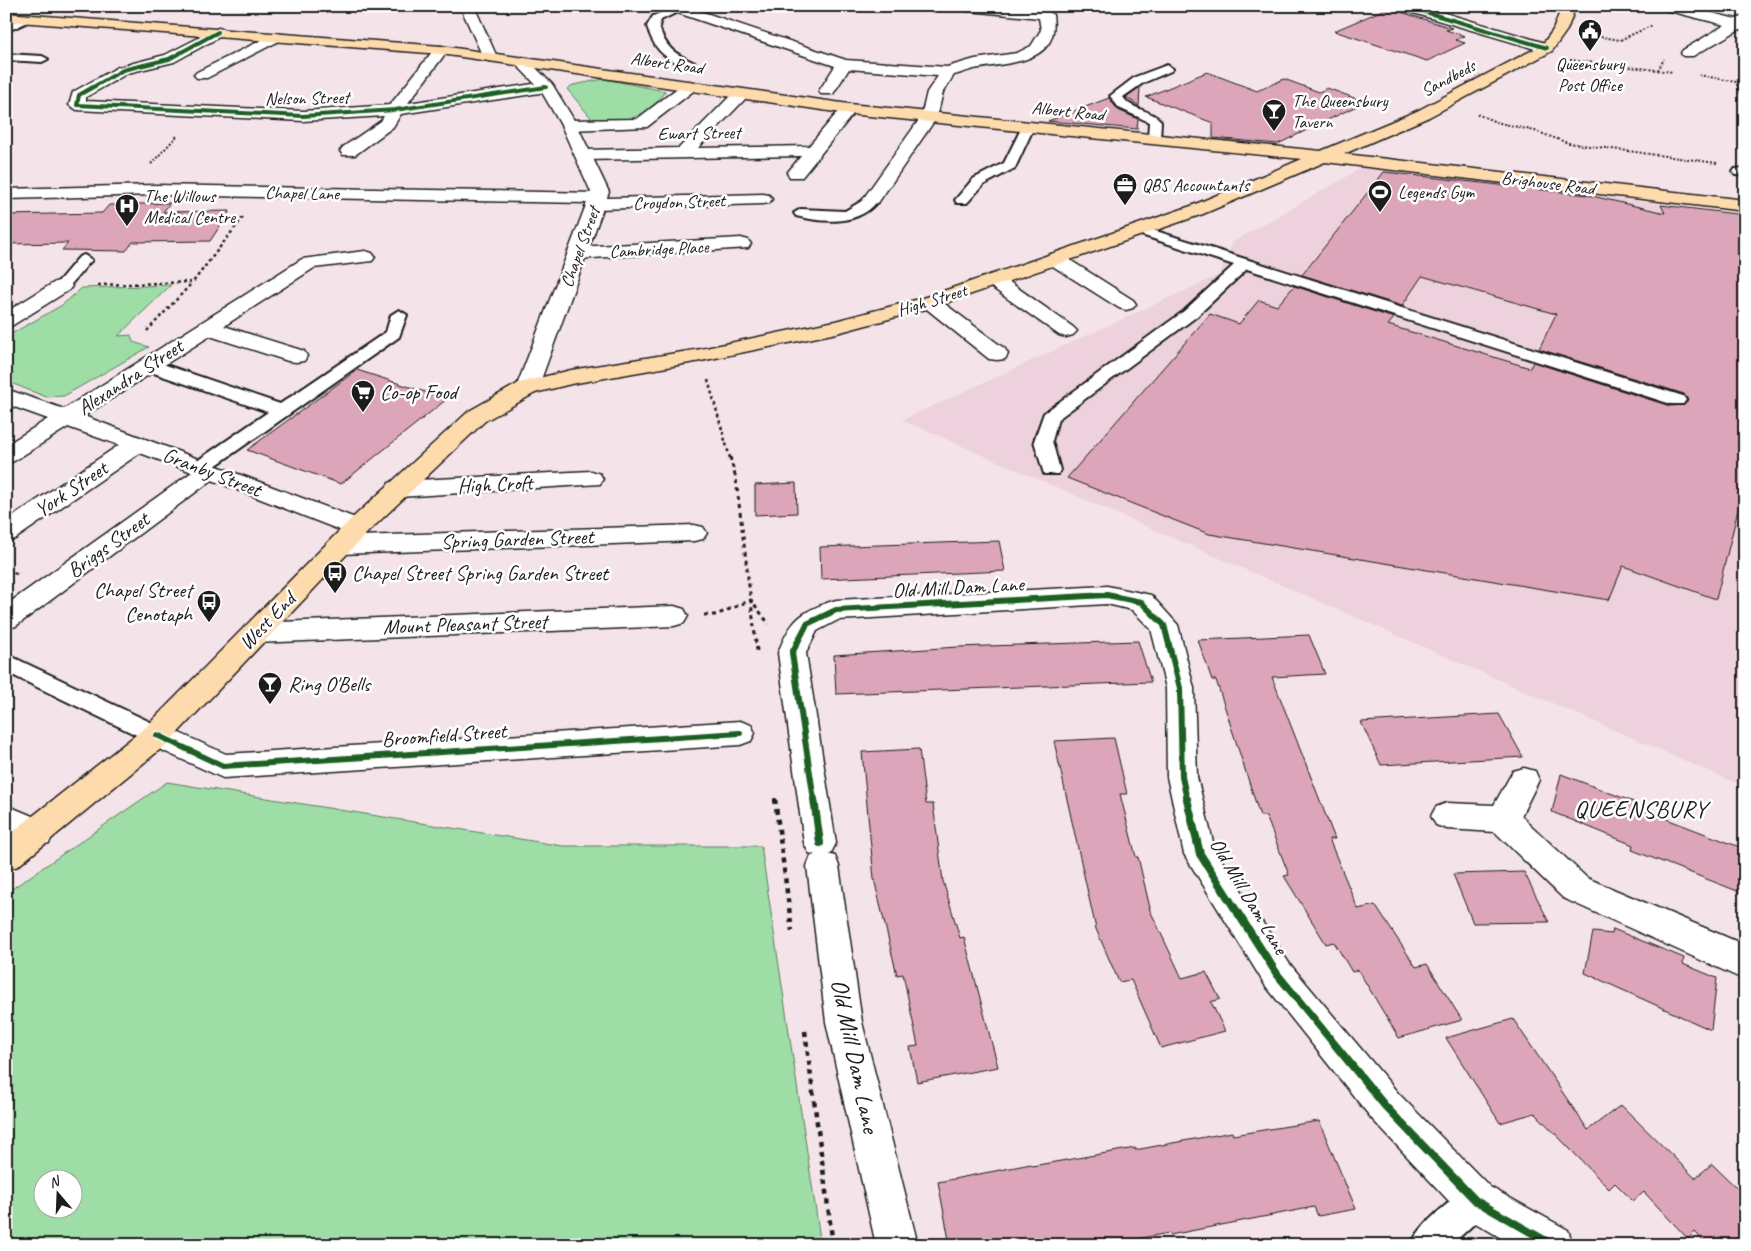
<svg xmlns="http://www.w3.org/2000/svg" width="1751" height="1251" font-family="Caveat,sans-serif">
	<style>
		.built { fill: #edd1dc }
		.green { fill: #9edda5; stroke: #5d7c60; fill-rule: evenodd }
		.building { fill: #dca5ba; stroke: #1c1c1c }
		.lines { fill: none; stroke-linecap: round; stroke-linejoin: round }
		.service-casing { stroke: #1c1c1c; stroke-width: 4 }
		.minor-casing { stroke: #1c1c1c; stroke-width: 3 }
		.tertiary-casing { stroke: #1c1c1c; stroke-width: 3 }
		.primary-casing { stroke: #1c1c1c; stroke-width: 3 }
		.path-far3 { stroke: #1c1c1c; stroke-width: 2; stroke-dasharray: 2 2; stroke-linecap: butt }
		.path-far2 { stroke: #1c1c1c; stroke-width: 2.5; stroke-dasharray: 3 3; stroke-linecap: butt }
		.path-far1 { stroke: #1c1c1c; stroke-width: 3; stroke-dasharray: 4 4; stroke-linecap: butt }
		.path { stroke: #1c1c1c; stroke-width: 4.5; stroke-dasharray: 5 5; stroke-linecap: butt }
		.service { fill: #fff; fill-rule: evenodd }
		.minor { fill: #fff; fill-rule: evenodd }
		.tertiary { fill: #fff; fill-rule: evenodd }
		.primary { fill: #fedbac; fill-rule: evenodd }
		.cycleway-far2-casing { stroke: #fff; stroke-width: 5.5 }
		.cycleway-far1-casing { stroke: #fff; stroke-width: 9 }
		.cycleway-casing { stroke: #fff; stroke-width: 11 }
		.cycleway-far2 { stroke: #1b5e20; stroke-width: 4 }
		.cycleway-far1 { stroke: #1b5e20; stroke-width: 6 }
		.cycleway { stroke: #1b5e20; stroke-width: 8 }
		.labels { text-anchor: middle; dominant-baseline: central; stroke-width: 5; stroke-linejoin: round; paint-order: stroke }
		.far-street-label { font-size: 18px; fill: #1c1c1c; stroke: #fff }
		.far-poi-label { font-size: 18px; fill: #1c1c1c; stroke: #fff; text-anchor: start }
		.street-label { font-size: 21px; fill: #1c1c1c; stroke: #fff }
		.poi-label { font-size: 21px; fill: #1c1c1c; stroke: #fff; text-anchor: start }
		.quarter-label { font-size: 24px; letter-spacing: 1px; fill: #1c1c1c; stroke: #fff }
		.near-street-label { font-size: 25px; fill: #1c1c1c; stroke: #fff }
	</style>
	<rect width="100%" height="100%" fill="#f4e4ea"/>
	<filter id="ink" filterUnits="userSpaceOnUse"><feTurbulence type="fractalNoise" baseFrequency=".02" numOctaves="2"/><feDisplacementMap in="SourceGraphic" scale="10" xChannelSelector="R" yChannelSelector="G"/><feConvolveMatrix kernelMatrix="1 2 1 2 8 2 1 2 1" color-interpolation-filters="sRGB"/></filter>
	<g filter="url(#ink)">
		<path class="built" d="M1365,166L1745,215V787L902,420L1219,275L1233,242Z"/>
		<g class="green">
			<path d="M604,79L665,91C645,123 625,120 592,119L567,89L573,85Z"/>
			<path d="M171,285L118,336L131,335L133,342L149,347L64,396L46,397L6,381V337L62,305L82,288Z"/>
			<path d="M167,782L563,846H761L821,1245H6V893ZM72,1178V1208H42V1178Z"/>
		</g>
		<g class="building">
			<path d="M1388,8L1452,28L1446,30L1465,36L1456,40L1465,43L1427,61L1334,31Z"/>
			<path d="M1207,72L1257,91L1284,79L1319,92L1327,88L1365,102L1278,144L1213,138V123L1146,97Z"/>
			<path d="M1140,87L1139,106L1126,97Z"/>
			<path d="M1109,98L1118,110L1138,119L1137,129L1048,121Z"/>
			<path d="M1384,172L1588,195L1665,213L1661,205L1745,215V482L1716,599L1623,566L1609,600L1209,534L1067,478L1210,314L1239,324L1259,300L1277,306L1294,286L1394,318L1388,325L1530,368L1533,362L1670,406L1684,405L1688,400L1684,394L1539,349L1556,314L1422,276L1402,306L1302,275Z"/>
			<path d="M170,203L163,212L230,211L210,241L133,242L126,251L62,250L68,243L6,244V215L102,213L109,205Z"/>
			<path d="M357,370L447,399L341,484L247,450Z"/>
			<path d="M796,483L797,513L755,515V485Z"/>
			<path d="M999,541L1005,571L821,579L820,547Z"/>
			<path d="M1309,635L1325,674L1272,677L1335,839H1329L1358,909L1375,905L1416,967L1427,964L1462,1020L1399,1038L1358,970L1352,972L1334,942L1326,944L1284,876L1289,875L1266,816H1260L1216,680H1212L1198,640Z"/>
			<path d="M1138,641L1151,682L836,694L834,655L958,647Z"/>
			<path d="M1499,714L1523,757L1381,765L1361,722Z"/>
			<path d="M1114,738L1127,794H1120L1136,857H1138L1150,908H1149L1182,978L1206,972L1220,999L1211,1002L1225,1031L1161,1048L1131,980L1119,982L1096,929L1054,741Z"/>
			<path d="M919,749L926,804H933L943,881L960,938L964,937L998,1067L917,1082L910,1047L918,1046L903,974L897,975L874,879L862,752Z"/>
			<path d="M1561,774L1636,803L1635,807L1745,849V894L1632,850L1633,845L1552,812Z"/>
			<path d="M1524,872L1549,922L1473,923L1453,874Z"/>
			<path d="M1613,929L1684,958L1683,964L1717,978L1711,1030L1585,973L1593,932L1612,934Z"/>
			<path d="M1513,1019L1588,1130L1621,1105L1695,1178L1712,1164L1745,1196V1245H1707L1695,1232L1688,1239L1644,1192L1633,1201L1615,1183L1609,1189L1535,1113L1500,1123L1446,1038Z"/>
			<path d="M1319,1121L1356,1209L1318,1216L1314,1207L1170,1235L1169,1233L1103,1245H950L938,1182L1031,1164L1032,1166L1135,1148V1150L1232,1132L1233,1135Z"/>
		</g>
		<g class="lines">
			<defs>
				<g id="service">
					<path d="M1330,6H1341L1335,10Z"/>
					<path d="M675,7L681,6L684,9L661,20L659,26C665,48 675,54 695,63V67C689,69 685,67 680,64C661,56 653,46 647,26L653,16Z"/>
					<path d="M26,16L31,19L30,21L6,32V25Z"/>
					<path d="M6,54L42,56L48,59L42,62L6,60Z"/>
					<path d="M1167,65L1173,69L1171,71L1143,83L1123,97C1132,111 1151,109 1161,121L1160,139L1154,143L1148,139L1149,122L1119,108L1110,96L1135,77Z"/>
					<path d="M1028,123L1034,127L1015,168L983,185L967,203H957L955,200L973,179L1004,163L1022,127Z"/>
					<path d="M1745,168V176L1735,175L1733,172L1735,169Z"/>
					<path d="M872,195L877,196L879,199C860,226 825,223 796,216L794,213L801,209L845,211Z"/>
					<path d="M1140,226L1683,396L1686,400L1683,404H1671L1247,269L1196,317L1058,419L1052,441L1060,470L1058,474H1044L1034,441L1044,413L1184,311L1234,265L1135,233L1133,230Z"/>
					<path d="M84,255L92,260L89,263L67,289H57L54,286L57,283L79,257Z"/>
					<path d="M399,310L407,315L399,337L208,471H194L192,467L194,463L268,412L142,369L140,365L142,361H154L280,404L386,332L391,315Z"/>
					<path d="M6,654L165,729L169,735L165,741L157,744L149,741L6,672Z"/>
					<path d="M1476,1185L1487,1190L1492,1201L1487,1212L1451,1245H1411C1419,1225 1456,1194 1476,1185Z"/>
				</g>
				<g id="minor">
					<path d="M460,6H474L497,57L495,60L490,61L483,57Z"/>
					<path d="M664,6H685L846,60L947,67L975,59L1017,53L1031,46L1041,30L1039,18L959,10L952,6C970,6 1043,2 1053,15C1060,62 1014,62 980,68C971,69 962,73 954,75L943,92L937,117L878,203H866L863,199L921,117L927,92L938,76L849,69L833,94H821L819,91L835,66L666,9Z"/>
					<path d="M1398,6H1421L1552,45L1554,48L1547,52L1542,51L1400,9Z"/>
					<path d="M1659,6H1684L1736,19L1745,16V30L1740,29L1693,56H1683L1681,53L1683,50L1725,25L1661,9Z"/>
					<path d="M218,28L223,29L225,32L223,35L174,62L128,73L86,97V101L303,111L390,105L436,47L441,46L448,50L408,103L546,82L554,87L546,92L401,114L393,127L355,155H343L340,151L343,147L381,121L384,116L303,121L77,110L69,105L73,92L118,67L165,55Z"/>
					<path d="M276,33L281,34L283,37L281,40L207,78H197L194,75L197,72Z"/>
					<path d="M690,81L698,86L696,89L647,127L569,130L563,128L561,125L563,122L569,120L637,119L684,83Z"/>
					<path d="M741,89L749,94L747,97L698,148L809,146L843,106H855L857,109L802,177H790L787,173L801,156L584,160L578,159L575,155L578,151L584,150L679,148L735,91Z"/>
					<path d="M155,185L598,193L604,194L607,198L763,194L769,195L772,199L769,203L763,204L596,209L590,208L587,203L155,195L6,199V189Z"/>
					<path d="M741,238L748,240L751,244L748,248L577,259L570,257L567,253L570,249L577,247Z"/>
					<path d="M365,251L372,253L375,257L372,261L314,268L224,326L304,351L307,356L304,361L296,362L288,361L210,336L84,416L366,522L370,528L366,534L359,536L694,525L703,527L707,533L703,539L694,541L341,554L332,551L328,545L332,539L355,536L212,480L16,626L6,629V605L192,472L140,453L15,539L6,541V521L119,445L68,427L14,461L6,463V445L48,419L6,404V389L64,409L302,259Z"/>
					<path d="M1055,253L1062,255L1133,300L1136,304L1133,308L1126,310L1119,308L1048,263L1045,259L1048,255Z"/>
					<path d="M994,274L1001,276L1073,327L1077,331L1073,335L1066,337L1059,335L987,284L984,280L987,276Z"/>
					<path d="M62,280L69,282L72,286L69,290L13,325L6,327V312L55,282Z"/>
					<path d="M930,296L937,298L1005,349L1008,354L1005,359L997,360L989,359L923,306L920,302L923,298Z"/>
					<path d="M591,471L600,474L603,479L600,484L398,497L389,495L386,489L389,483L398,481Z"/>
					<path d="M1107,586L1151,595L1178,625L1194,688L1197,777L1215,850L1289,963L1398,1093L1490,1187L1568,1230L1573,1245H1513L1462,1215L1372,1119L1265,985L1184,854L1167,777L1166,688L1151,629L1132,610L1107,604L838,620L817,631L806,653L836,843L831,853L828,854L835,856L839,866L862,1022L918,1245H876L826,1022L807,866L811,856L815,855L809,853L804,843L778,653C791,619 801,611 836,600Z"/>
					<path d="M674,606L684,609L688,616L684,623L674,626L255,643L245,640L241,633L245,626L255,623Z"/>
					<path d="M740,721L751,725L755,733L751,741L740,745L223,778L146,743L142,735L146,727L157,723L226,754Z"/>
					<path d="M1524,768L1535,771L1539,780L1521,816L1587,878L1745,945V980L1563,898L1495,832L1447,829L1436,825L1431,816L1436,807L1447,803L1494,805L1513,771Z"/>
					<path d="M6,805L49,823L54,833L49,843L38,846L6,833Z"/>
				</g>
				<path id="tertiary" d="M522,57L527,59L552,84L577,125L609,192L538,388L535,393L527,395L519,393L516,388L591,192L561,125L540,89L514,62Z"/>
				<path id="primary" d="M1562,6H1576L1567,30L1552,51L1429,117L1344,154L1745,200V211L1325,162L1203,214L937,306L837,333L701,361L571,384L535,393L485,421L366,534L168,743L18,866L6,870V837L146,727L348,522L469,411L519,383L571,370L701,349L835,321L923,298L1191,206L1302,159L849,114L441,54L6,21V13L441,46L849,104L1321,151L1417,111L1542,45L1553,30Z"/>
			</defs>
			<use href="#service" class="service-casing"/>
			<use href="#minor" class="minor-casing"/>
			<use href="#tertiary" class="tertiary-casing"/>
			<use href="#primary" class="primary-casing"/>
			<g class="path-far3">
				<path d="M1585,34L1620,40L1653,25"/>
				<path d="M1570,60L1673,72"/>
				<path d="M1658,70L1664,59"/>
				<path d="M1699,75L1736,82L1745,105"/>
				<path d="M1477,114L1496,122L1535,131L1568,143L1717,163"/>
				<path d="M151,164L177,136"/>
			</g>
			<g class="path-far2">
				<path d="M98,285L193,282L244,216"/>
				<path d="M147,331L192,283"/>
				<path d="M708,380L730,458"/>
			</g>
			<g class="path-far1">
				<path d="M730,457L736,479L757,651"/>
				<path d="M6,569L17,574"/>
				<path d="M704,615H716L751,600L769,624"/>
				<path d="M775,798V800"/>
			</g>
			<g class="path">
				<path d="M775,799L792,931"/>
				<path d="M805,1031L833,1245"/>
			</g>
			<use href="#service" class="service"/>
			<use href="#minor" class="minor"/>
			<use href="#tertiary" class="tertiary"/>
			<use href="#primary" class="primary"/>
			<defs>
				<g id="cycleway-far2">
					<path d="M1405,6L1547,48"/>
					<path d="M218,32L169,59L123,70L79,95L77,105L303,116L395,110L546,87"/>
				</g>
				<g id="cycleway-far1">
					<path d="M157,735L223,766L740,733"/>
					<path d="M814,800L792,653L807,624L836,610L1107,595L1141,602L1164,625L1180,688L1182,777L1187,800"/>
				</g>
				<g id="cycleway">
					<path d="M814,799L820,843"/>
					<path d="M1187,799L1200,854L1277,974L1385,1106L1476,1201L1553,1245"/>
				</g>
			</defs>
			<use href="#cycleway-far2" class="cycleway-far2-casing"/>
			<use href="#cycleway-far1" class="cycleway-far1-casing"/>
			<use href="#cycleway" class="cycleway-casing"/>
			<use href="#cycleway-far2" class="cycleway-far2"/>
			<use href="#cycleway-far1" class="cycleway-far1"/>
			<use href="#cycleway" class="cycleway"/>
		</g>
	</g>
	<defs>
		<symbol id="civic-pin" viewBox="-11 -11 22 30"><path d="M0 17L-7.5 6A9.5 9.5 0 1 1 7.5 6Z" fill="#1c1c1c" stroke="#fff"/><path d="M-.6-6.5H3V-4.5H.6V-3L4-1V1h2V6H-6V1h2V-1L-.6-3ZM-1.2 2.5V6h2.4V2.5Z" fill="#fff"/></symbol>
		<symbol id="bar-pin" viewBox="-11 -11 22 30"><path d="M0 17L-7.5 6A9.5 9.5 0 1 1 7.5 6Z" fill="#1c1c1c" stroke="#fff"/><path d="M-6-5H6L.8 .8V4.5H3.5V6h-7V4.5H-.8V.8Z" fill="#fff"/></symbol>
		<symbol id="office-pin" viewBox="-11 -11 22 30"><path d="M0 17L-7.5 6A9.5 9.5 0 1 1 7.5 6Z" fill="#1c1c1c" stroke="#fff"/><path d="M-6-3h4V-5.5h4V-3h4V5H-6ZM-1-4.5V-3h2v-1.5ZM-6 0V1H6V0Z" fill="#fff"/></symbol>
		<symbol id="stadium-pin" viewBox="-11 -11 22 30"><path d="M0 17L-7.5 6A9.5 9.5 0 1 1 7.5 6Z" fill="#1c1c1c" stroke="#fff"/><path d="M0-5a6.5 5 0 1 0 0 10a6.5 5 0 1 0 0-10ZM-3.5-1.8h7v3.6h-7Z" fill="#fff"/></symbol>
		<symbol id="hospital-pin" viewBox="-11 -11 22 30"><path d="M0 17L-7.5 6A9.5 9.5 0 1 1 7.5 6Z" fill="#1c1c1c" stroke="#fff"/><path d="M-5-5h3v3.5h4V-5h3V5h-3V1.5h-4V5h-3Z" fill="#fff"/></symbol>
		<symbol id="supermarket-pin" viewBox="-11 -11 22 30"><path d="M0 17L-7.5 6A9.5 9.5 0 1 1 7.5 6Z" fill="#1c1c1c" stroke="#fff"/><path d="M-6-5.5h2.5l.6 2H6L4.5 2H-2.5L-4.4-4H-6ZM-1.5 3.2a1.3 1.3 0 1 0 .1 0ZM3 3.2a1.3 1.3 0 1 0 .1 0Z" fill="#fff"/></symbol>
		<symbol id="bus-pin" viewBox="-11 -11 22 30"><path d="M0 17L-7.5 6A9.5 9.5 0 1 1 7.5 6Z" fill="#1c1c1c" stroke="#fff"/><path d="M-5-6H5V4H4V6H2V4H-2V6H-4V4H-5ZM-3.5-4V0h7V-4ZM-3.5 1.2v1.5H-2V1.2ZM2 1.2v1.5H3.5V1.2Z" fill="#fff"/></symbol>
	</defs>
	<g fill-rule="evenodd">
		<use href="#civic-pin" x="1576" y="17" width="28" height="38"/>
		<use href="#bar-pin" x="1260" y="97" width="28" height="38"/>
		<use href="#office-pin" x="1111" y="171" width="28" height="38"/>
		<use href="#stadium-pin" x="1366" y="178" width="28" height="38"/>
		<use href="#hospital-pin" x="113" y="192" width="28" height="38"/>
		<use href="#supermarket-pin" x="349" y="378" width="28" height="38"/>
		<use href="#bus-pin" x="321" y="559" width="28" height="38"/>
		<use href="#bus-pin" x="195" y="588" width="28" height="38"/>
		<use href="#bar-pin" x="256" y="670" width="28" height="38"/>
	</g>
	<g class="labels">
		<g class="far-street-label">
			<text transform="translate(667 63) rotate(8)">Albert Road</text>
			<text transform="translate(1448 78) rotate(-28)">Sandbeds</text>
			<text transform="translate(307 98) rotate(-1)">Nelson Street</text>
			<text transform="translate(1068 111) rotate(6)">Albert Road</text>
			<text transform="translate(699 133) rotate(-1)">Ewart Street</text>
			<text transform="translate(1548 183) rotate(7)">Brighouse Road</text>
			<text transform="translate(302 193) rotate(1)">Chapel Lane</text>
			<text transform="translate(679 202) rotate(-2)">Croydon Street</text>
			<text transform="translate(580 247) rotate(-70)">Chapel Street</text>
			<text transform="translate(659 249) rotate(-3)">Cambridge Place</text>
			<text transform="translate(932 300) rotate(-17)">High Street</text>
		</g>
		<g class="far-poi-label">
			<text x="1590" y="64" text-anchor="middle">Queensbury<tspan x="1590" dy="21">Post Office</tspan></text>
			<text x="1292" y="101">The Queensbury<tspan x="1292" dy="21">Tavern</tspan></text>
			<text x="1142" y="185">QBS Accountants</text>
			<text x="1398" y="192">Legends Gym</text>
			<text x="144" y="196">The Willows<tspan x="144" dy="21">Medical Centre</tspan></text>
		</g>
		<g class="street-label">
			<text transform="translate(130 377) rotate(-33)">Alexandra Street</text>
			<text transform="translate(212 472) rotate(21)">Granby Street</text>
			<text transform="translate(495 484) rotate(-3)">High Croft</text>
			<text transform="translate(71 489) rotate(-34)">York Street</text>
			<text transform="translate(517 539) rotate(-2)">Spring Garden Street</text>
			<text transform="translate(108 545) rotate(-36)">Briggs Street</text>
			<text transform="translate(958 587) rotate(-3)">Old Mill Dam Lane</text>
			<text transform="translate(267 621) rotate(-46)">West End</text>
			<text transform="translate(465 624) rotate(-2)">Mount Pleasant Street</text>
			<text transform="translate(444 735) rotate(-4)">Broomfield Street</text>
			<text transform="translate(1249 896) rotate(59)">Old Mill Dam Lane</text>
		</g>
		<g class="poi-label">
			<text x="380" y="392">Co-op Food</text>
			<text x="352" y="573">Chapel Street Spring Garden Street</text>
			<text x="192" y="590" text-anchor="end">Chapel Street<tspan x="192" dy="24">Cenotaph</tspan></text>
			<text x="288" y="684">Ring O'Bells</text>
		</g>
		<g class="quarter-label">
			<text x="1641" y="809">QUEENSBURY</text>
		</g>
		<g class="near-street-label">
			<text transform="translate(855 1056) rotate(78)">Old Mill Dam Lane</text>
		</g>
	</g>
	<rect width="1751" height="1251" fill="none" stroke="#fff" stroke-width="25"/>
	<rect x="12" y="12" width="1726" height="1226" fill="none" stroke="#1c1c1c" stroke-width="2" filter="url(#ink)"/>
	<g transform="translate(58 1194) rotate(341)"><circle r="24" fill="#ffffff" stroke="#a4a4a4"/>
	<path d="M0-4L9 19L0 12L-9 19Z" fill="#1c1c1c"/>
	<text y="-8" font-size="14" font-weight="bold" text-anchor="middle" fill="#1c1c1c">N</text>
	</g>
</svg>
